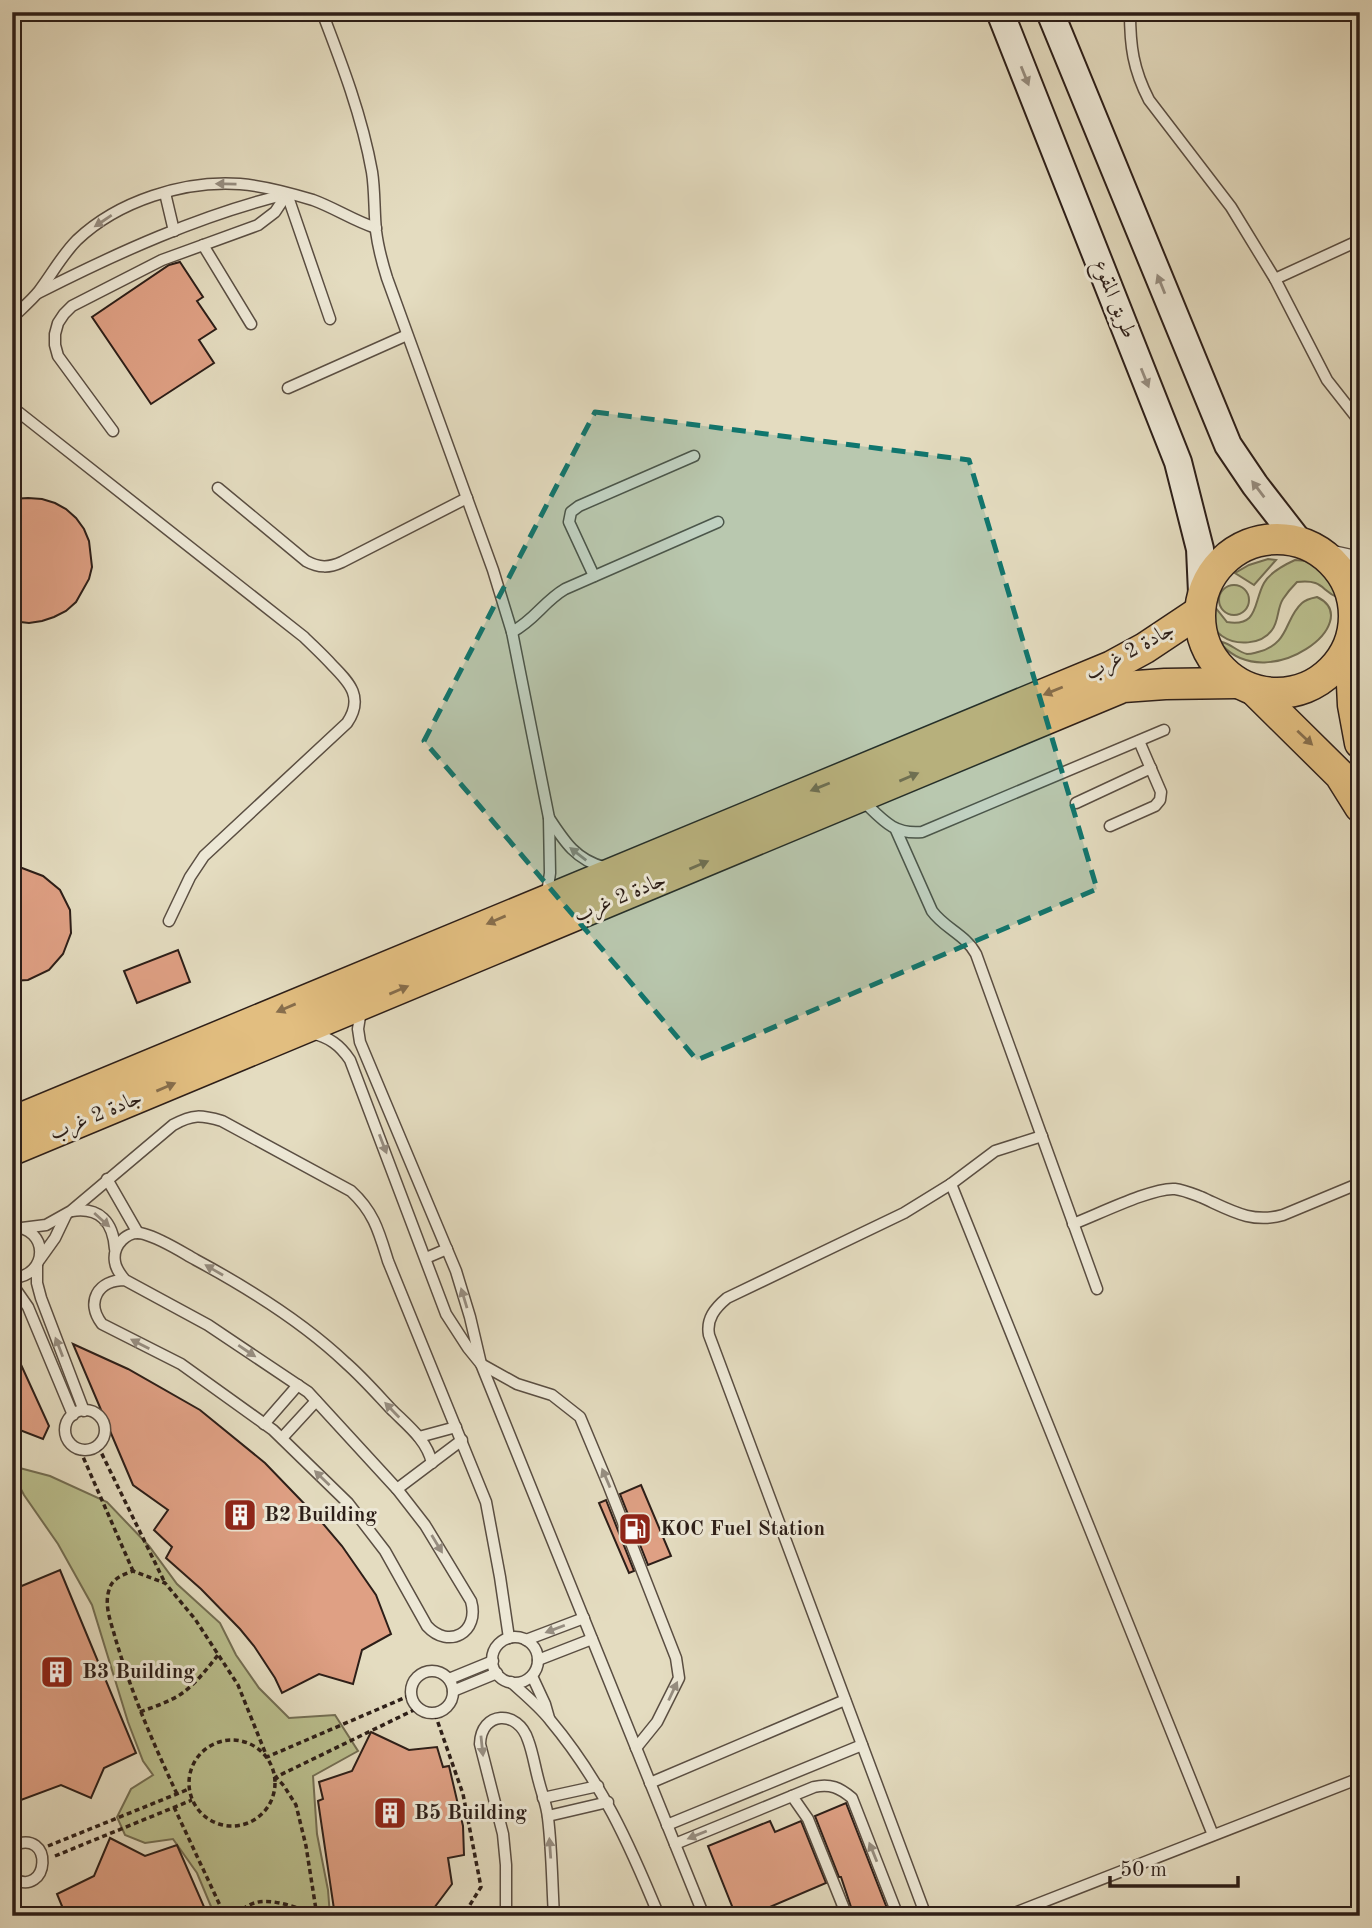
<svg xmlns="http://www.w3.org/2000/svg" width="1372" height="1928" font-family="'Old Standard TT',Amiri,serif">
	<style>
		.green { fill: #babf8e; stroke: #736e53; stroke-width: 2 }
		.building { fill: #dfa084; stroke: #2c1e18; stroke-width: 2 }
		.lines { fill: none; stroke-linecap: round; stroke-linejoin: round }
		.lane-casing { stroke: #5a4e42; stroke-width: 13 }
		.secondary-casing { stroke: #2c1e18; stroke-width: 30 }
		.primary-casing { stroke: #2c1e18; stroke-width: 33 }
		.path { stroke: #2c1e18; stroke-width: 3.5; stroke-dasharray: 5 3.5; stroke-linecap: butt }
		.lane { stroke: #ede8d6; stroke-width: 10 }
		.secondary { stroke: #ede8d6; stroke-width: 26 }
		.primary { stroke: #e2be80; stroke-width: 30 }
		.oneway { fill: #968d80 }
		.oneway2 { fill: #876e4c }
		.marked { fill: #0f766e; fill-opacity: 0.2; stroke: #0f766e; stroke-width: 5; stroke-dasharray: 14 9; stroke-linejoin: round }
		.labels { text-anchor: middle; dominant-baseline: central; stroke-width: 6; stroke-linejoin: round; paint-order: stroke }
		.street-label { font-size: 21px; fill: #2c1e18; stroke: #ede8d6 }
		.poi-label { font-size: 21px; font-weight: bold; fill: #2c1e18; stroke: #ede8d6; text-anchor: start }
	</style>
	<rect width="100%" height="100%" fill="#e4dcc0"/>
	<filter id="stains"><feTurbulence type="fractalNoise" baseFrequency=".00286" numOctaves="4"/><feColorMatrix values="0 0 0 0 .2 0 0 0 0 .09 0 0 0 0 .02 0 0 0 .5 -.17"/></filter>
	<radialGradient id="worn" r=".72"><stop offset=".6" stop-color="#630" stop-opacity="0"/><stop offset="1" stop-color="#630" stop-opacity=".3"/></radialGradient>
	<g class="green">
		<path d="M1268,559L1276,560L1254,585L1235,573L1249,565Z"/>
		<path d="M1295,560C1322,561 1332,572 1339,598C1320,591 1325,579 1297,582C1292,587 1287,593 1283,599C1277,608 1279,621 1272,630C1261,645 1236,646 1222,636C1210,628 1208,616 1211,602L1227,622C1259,627 1253,603 1264,583C1270,572 1284,565 1295,560Z"/>
		<circle cx="1234" cy="600" r="15"/>
		<path d="M1317,597C1367,621 1270,695 1223,646L1222,642C1231,644 1238,652 1247,654C1252,654 1254,653 1258,652C1290,644 1284,619 1302,603C1306,599 1312,598 1317,597Z"/>
		<path d="M12,1466L50,1476L107,1502L149,1546L177,1584L220,1623L236,1655L259,1688L289,1718L335,1715L358,1751L313,1776L317,1834L328,1890L330,1916H215L197,1873L173,1839L145,1843L125,1835L117,1817L131,1789L153,1775L143,1761L128,1722L92,1605L58,1544L24,1495L12,1472Z"/>
	</g>
	<g class="building">
		<path d="M180,262L203,297L197,301L216,329L199,340L214,363L151,404L92,317L169,265Z"/>
		<path d="M28,498L42,499L55,503L66,509L76,518L84,529L89,541L92,567L89,579L76,602L66,611L54,617L42,621L29,623L12,621V499Z"/>
		<path d="M22,868L43,876L60,890L70,910L71,933L63,954L49,970L28,980L12,981V869Z"/>
		<path d="M178,950L190,982L137,1003L124,971Z"/>
		<path d="M73,1344L128,1369L200,1410L265,1463L319,1519L342,1546L376,1595L391,1634L362,1650L353,1684L319,1674L282,1693L275,1678L254,1646L240,1629L201,1589L166,1558L172,1547L154,1530L168,1510L133,1485Z"/>
		<path d="M12,1345L49,1426L43,1439L12,1427Z"/>
		<path d="M641,1485L671,1556L648,1565L620,1494Z"/>
		<path d="M606,1500L634,1571L629,1573L599,1503Z"/>
		<path d="M60,1570L136,1753L104,1768L91,1798L61,1785L21,1800L12,1777V1590Z"/>
		<path d="M371,1732L409,1750L437,1747L443,1767L449,1766L463,1826L464,1855L448,1858L452,1884L428,1916H335L318,1801L323,1799L319,1782L352,1771Z"/>
		<path d="M846,1803L890,1916H854L841,1877H839L815,1816Z"/>
		<path d="M770,1821L775,1832L801,1821L826,1883L749,1916H736L708,1846Z"/>
		<path d="M110,1838L145,1856L177,1845L208,1916H66L57,1894L94,1876Z"/>
		<path d="M835,1907L839,1916H816V1915Z"/>
	</g>
	<g class="lines">
		<defs>
			<g id="lane">
				<path d="M322,12C342,64 362,116 372,172C375,191 374,211 376,231C378,247 382,262 387,278L493,570L512,632L549,818L550,873L547,894"/>
				<path d="M1130,12C1130,46 1133,69 1149,100L1231,207L1275,279L1327,380L1360,422"/>
				<path d="M165,193L174,231"/>
				<path d="M287,194L330,319"/>
				<path d="M203,245L251,324"/>
				<path d="M1275,279L1360,240"/>
				<path d="M38,293C117,253 200,215 287,194"/>
				<path d="M12,318C21,309 31,301 39,291C52,274 62,255 77,240C118,201 184,180 240,184C264,186 290,193 313,200C335,208 354,221 376,228"/>
				<path d="M288,388L407,335"/>
				<path d="M12,407L304,637C313,646 323,655 332,665C350,683 364,698 347,723L204,856L190,877L169,921"/>
				<path d="M113,431L58,356L55,345V334L58,323L64,314L72,306L162,260L258,225L275,212L287,194"/>
				<path d="M218,488L306,561C319,568 329,568 342,562L467,498"/>
				<path d="M1306,545L1360,557"/>
				<path d="M594,576L569,522L571,512L579,506L694,456"/>
				<path d="M1354,620L1360,615"/>
				<path d="M512,632C536,619 543,602 565,589L718,522"/>
				<path d="M862,800C882,819 893,835 922,832L1164,730"/>
				<path d="M1076,803L1151,768"/>
				<path d="M549,818C564,841 576,860 604,867"/>
				<path d="M1110,826L1155,806L1160,800L1161,792L1139,741"/>
				<path d="M896,830L932,911C944,928 966,935 976,954L1097,1289"/>
				<path d="M361,1010L358,1029L360,1042L456,1271L470,1317L481,1364L704,1916"/>
				<path d="M311,1033C329,1037 340,1045 350,1060L446,1314L468,1348L481,1364L517,1384L552,1395L580,1417L608,1484L676,1658L679,1678L657,1722L636,1748"/>
				<path d="M107,1179L138,1233"/>
				<path d="M951,1184L1213,1835"/>
				<path d="M72,1211C100,1207 113,1222 115,1249"/>
				<path d="M1073,1224C1097,1215 1153,1187 1175,1189C1184,1190 1193,1194 1201,1197C1230,1210 1251,1224 1283,1215L1360,1183"/>
				<path d="M12,1227C49,1227 50,1276 12,1278"/>
				<path d="M22,1228L46,1225L71,1211L173,1125C193,1114 201,1115 222,1121L351,1191C374,1212 379,1232 388,1261L486,1502L500,1577L509,1638"/>
				<path d="M426,1258L447,1249"/>
				<path d="M40,1259L55,1238L66,1215"/>
				<path d="M37,1266V1283L41,1298L84,1411"/>
				<path d="M125,1280C98,1280 85,1302 102,1324L181,1364L273,1430L348,1503L385,1551L427,1626C449,1650 480,1632 471,1601L425,1525L397,1489L308,1392L208,1325L125,1280C120,1274 116,1269 115,1262C112,1246 127,1229 144,1234C162,1239 180,1251 196,1260C248,1288 304,1323 346,1363C362,1377 376,1393 391,1409C407,1425 427,1440 432,1463"/>
				<path d="M12,1284L28,1307L73,1415"/>
				<circle cx="85" cy="1430" r="20"/>
				<path d="M264,1424L298,1385"/>
				<path d="M419,1437L456,1427"/>
				<path d="M282,1438L316,1401"/>
				<path d="M397,1489L462,1440"/>
				<circle cx="515" cy="1660" r="23"/>
				<path d="M526,1640L584,1618"/>
				<path d="M538,1660L592,1639"/>
				<circle cx="432" cy="1692" r="21"/>
				<path d="M532,1676L545,1704L549,1718"/>
				<path d="M449,1679L493,1661"/>
				<path d="M511,1682C524,1694 539,1706 550,1720C601,1781 629,1843 659,1916"/>
				<path d="M453,1691L497,1673"/>
				<path d="M650,1783L845,1700"/>
				<path d="M792,1796L808,1819L847,1916"/>
				<path d="M543,1798L598,1786"/>
				<path d="M548,1816L608,1802"/>
				<path d="M667,1825L862,1745"/>
				<path d="M675,1844L814,1787C830,1783 840,1788 852,1798L898,1916"/>
				<path d="M12,1846C55,1826 50,1900 12,1878"/>
				<path d="M506,1916V1865L503,1834L480,1744C481,1711 518,1709 528,1740C533,1753 535,1768 539,1782C542,1794 547,1806 548,1818C552,1851 552,1883 554,1916"/>
				<path d="M926,1916L709,1335C706,1319 715,1308 727,1298L904,1213L951,1184L995,1151L1042,1136"/>
				<path d="M1007,1916L1360,1778"/>
			</g>
			<g id="secondary">
				<path d="M1000,12L1178,462L1200,549L1202,593"/>
				<path d="M1050,12L1228,445L1255,485L1300,543"/>
			</g>
			<g id="primary">
				<circle cx="1277" cy="616" r="77"/>
				<path d="M1350,643L1353,705L1360,743"/>
				<path d="M1255,691L1340,775L1360,807"/>
				<path d="M12,1122L1112,666L1145,648L1199,612"/>
				<path d="M12,1150L1123,687L1165,684L1235,683"/>
			</g>
		</defs>
		<use href="#lane" class="lane-casing"/>
		<use href="#secondary" class="secondary-casing"/>
		<use href="#primary" class="primary-casing"/>
		<g class="path">
			<path d="M98,1446L164,1581"/>
			<path d="M80,1450L133,1571"/>
			<path d="M140,1712C153,1707 166,1703 178,1696C194,1686 206,1670 218,1655"/>
			<path d="M435,1714L463,1794L481,1887L463,1916"/>
			<circle cx="232" cy="1783" r="43"/>
			<path d="M177,1794C153,1743 131,1692 115,1637C111,1622 104,1606 109,1590C112,1578 123,1575 133,1571L165,1583L195,1619L238,1685L267,1757L411,1695"/>
			<path d="M174,1807L225,1916"/>
			<path d="M48,1846L189,1789"/>
			<path d="M55,1856L192,1800"/>
			<path d="M237,1916C257,1888 291,1908 316,1913"/>
			<path d="M317,1916L306,1846L296,1805L284,1786L276,1777L418,1708"/>
		</g>
		<use href="#lane" class="lane"/>
		<use href="#secondary" class="secondary"/>
		<use href="#primary" class="primary"/>
	</g>
	<defs><path id="oneway-solid" d="M-6-.8H1V-3.2L6.5 0L1 3.2V.8H-6Z" transform="scale(1.75)"/></defs>
	<g class="oneway">
		<use href="#oneway-solid" transform="translate(1025 76) rotate(68)"/>
		<use href="#oneway-solid" transform="translate(226 184) rotate(-179)"/>
		<use href="#oneway-solid" transform="translate(103 221) rotate(146)"/>
		<use href="#oneway-solid" transform="translate(1161 284) rotate(-112)"/>
		<use href="#oneway-solid" transform="translate(1145 378) rotate(68)"/>
		<use href="#oneway-solid" transform="translate(1258 489) rotate(-127)"/>
		<use href="#oneway-solid" transform="translate(578 854) rotate(-142)"/>
		<use href="#oneway-solid" transform="translate(383 1144) rotate(69)"/>
		<use href="#oneway-solid" transform="translate(102 1220) rotate(42)"/>
		<use href="#oneway-solid" transform="translate(214 1270) rotate(-150)"/>
		<use href="#oneway-solid" transform="translate(464 1298) rotate(-107)"/>
		<use href="#oneway-solid" transform="translate(140 1344) rotate(-153)"/>
		<use href="#oneway-solid" transform="translate(59 1347) rotate(-111)"/>
		<use href="#oneway-solid" transform="translate(247 1351) rotate(34)"/>
		<use href="#oneway-solid" transform="translate(392 1410) rotate(-134)"/>
		<use href="#oneway-solid" transform="translate(322 1478) rotate(-136)"/>
		<use href="#oneway-solid" transform="translate(606 1478) rotate(-113)"/>
		<use href="#oneway-solid" transform="translate(437 1544) rotate(59)"/>
		<use href="#oneway-solid" transform="translate(555 1629) rotate(159)"/>
		<use href="#oneway-solid" transform="translate(673 1691) rotate(-65)"/>
		<use href="#oneway-solid" transform="translate(482 1746) rotate(84)"/>
		<use href="#oneway-solid" transform="translate(697 1835) rotate(158)"/>
		<use href="#oneway-solid" transform="translate(550 1848) rotate(-94)"/>
		<use href="#oneway-solid" transform="translate(873 1852) rotate(-112)"/>
	</g>
	<g class="oneway2">
		<use href="#oneway-solid" transform="translate(1053 691) rotate(158)"/>
		<use href="#oneway-solid" transform="translate(1305 738) rotate(43)"/>
		<use href="#oneway-solid" transform="translate(909 777) rotate(-23)"/>
		<use href="#oneway-solid" transform="translate(820 787) rotate(158)"/>
		<use href="#oneway-solid" transform="translate(699 865) rotate(-23)"/>
		<use href="#oneway-solid" transform="translate(496 920) rotate(157)"/>
		<use href="#oneway-solid" transform="translate(399 990) rotate(-23)"/>
		<use href="#oneway-solid" transform="translate(286 1008) rotate(157)"/>
		<use href="#oneway-solid" transform="translate(166 1087) rotate(-23)"/>
	</g>
	<path class="marked" d="M595,412L969,460L1097,889L697,1060L424,741Z"/>
	<defs>
		<symbol id="building-square" viewBox="-11 -11 22 22"><rect x="-9" y="-9" width="18" height="18" rx="4" fill="#8f2418" stroke="#ede8d6"/><path d="M-4-6H4V6H1V3H-1V6H-4ZM-2.5-4.3h1.7v1.8h-1.7ZM.8-4.3h1.7v1.8H.8ZM-2.5-1h1.7V.8h-1.7ZM.8-1h1.7V.8H.8Z" fill="#fff"/></symbol>
		<symbol id="fuel-square" viewBox="-11 -11 22 22"><rect x="-9" y="-9" width="18" height="18" rx="4" fill="#8f2418" stroke="#ede8d6"/><path d="M-5.5-6h7V0h2V4h1.3V-2.5L3-4.5l.8-.8L6-3V5H2.5V1h-1V6h-7ZM-4.2-4.7v3.2H.2V-4.7Z" fill="#fff"/></symbol>
	</defs>
	<g fill-rule="evenodd">
		<use href="#building-square" x="221" y="1496" width="38" height="38"/>
		<use href="#fuel-square" x="616" y="1510" width="38" height="38"/>
		<use href="#building-square" x="38" y="1653" width="38" height="38"/>
		<use href="#building-square" x="371" y="1794" width="38" height="38"/>
	</g>
	<g class="labels">
		<g class="street-label">
			<text transform="translate(1114 299) rotate(68)">طريق المقوع</text>
			<text transform="translate(1130 652) rotate(-29)">جادة 2 غرب</text>
			<text transform="translate(620 898) rotate(-23)">جادة 2 غرب</text>
			<text transform="translate(96 1116) rotate(-23)">جادة 2 غرب</text>
		</g>
		<g class="poi-label">
			<text x="264" y="1515">B2 Building</text>
			<text x="660" y="1529">KOC Fuel Station</text>
			<text x="82" y="1672">B3 Building</text>
			<text x="414" y="1813">B5 Building</text>
		</g>
	</g>
	<rect width="1372" height="1928" fill="none" stroke="#e4dcc0" stroke-width="42"/>
	<rect x="14" y="14" width="1344" height="1900" fill="none" stroke="#2c1e18" stroke-width="3.5"/>
	<rect x="21" y="21" width="1330" height="1886" fill="none" stroke="#2c1e18" stroke-width="2"/>
	<path d="M1110 1876v10h128v-10" fill="none" stroke="#2c1e18" stroke-width="3.5"/>
	<text x="1120" y="1876" font-size="21" fill="#2c1e18" stroke="#ede8d6" stroke-width="5" paint-order="stroke">50 m</text>
	<rect width="100%" height="100%" filter="url(#stains)"/>
	<rect width="100%" height="100%" fill="url(#worn)"/>
</svg>
